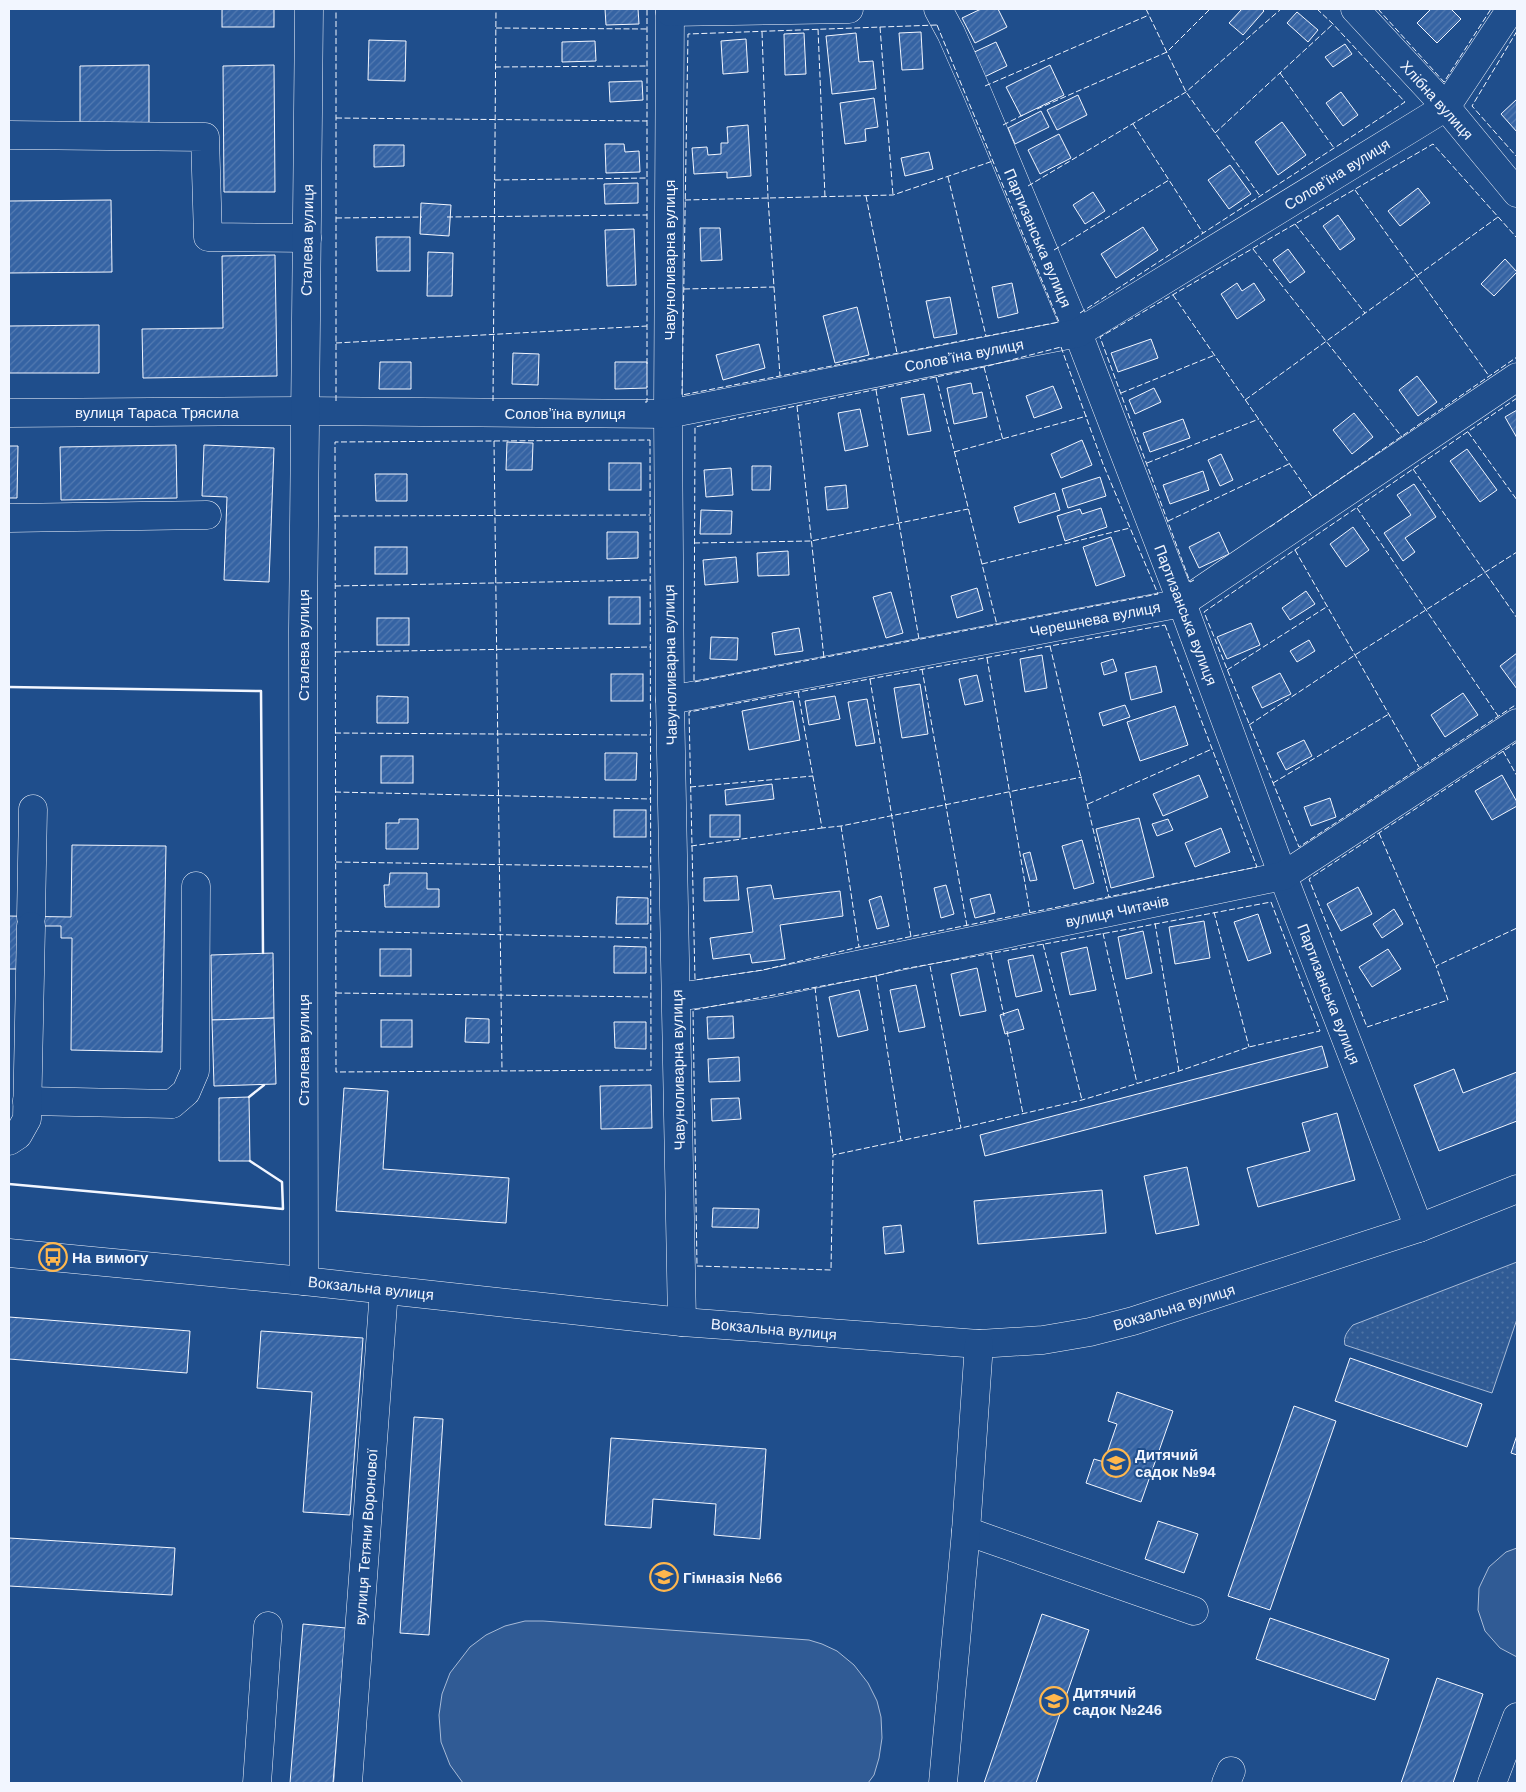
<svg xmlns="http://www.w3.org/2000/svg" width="1526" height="1792" font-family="Helvetica,sans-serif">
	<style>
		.grass { fill: url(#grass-dots); stroke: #a8bbd7 }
		.built { fill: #305b95; stroke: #a8bbd7 }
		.building { fill: url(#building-hatch); stroke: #f2f6ff }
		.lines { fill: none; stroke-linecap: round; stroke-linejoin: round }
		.minor-casing { stroke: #f2f6ff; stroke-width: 29 }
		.minor { stroke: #1f4e8c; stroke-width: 28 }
		.fence { stroke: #f2f6ff; stroke-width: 1; stroke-dasharray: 6 2.5; stroke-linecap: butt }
		.wall { stroke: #f2f6ff; stroke-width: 2.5 }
		.labels { text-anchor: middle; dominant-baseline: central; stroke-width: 4; stroke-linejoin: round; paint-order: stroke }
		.street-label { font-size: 15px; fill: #f2f6ff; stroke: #1f4e8c }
		.poi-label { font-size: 15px; font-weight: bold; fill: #f2f6ff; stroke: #1f4e8c; text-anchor: start }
	</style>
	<defs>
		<pattern id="grass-dots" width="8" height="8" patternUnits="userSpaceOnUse" patternTransform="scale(1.25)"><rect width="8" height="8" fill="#305b95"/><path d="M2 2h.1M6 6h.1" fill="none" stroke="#4e73a5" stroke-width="1.8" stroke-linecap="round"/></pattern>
		<pattern id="building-hatch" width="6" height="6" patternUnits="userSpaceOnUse" patternTransform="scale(1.25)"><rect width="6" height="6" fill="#3563a3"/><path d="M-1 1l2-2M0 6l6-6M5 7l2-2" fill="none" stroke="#537ab1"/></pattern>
	</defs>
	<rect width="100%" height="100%" fill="#1f4e8c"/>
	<path class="grass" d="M1517,1262V1319L1492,1393L1345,1345C1343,1337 1347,1332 1353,1325Z"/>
	<g class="built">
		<path d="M1517,1548V1657L1500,1648L1485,1631L1478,1610L1479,1588L1489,1567L1506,1552Z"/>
		<path d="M525,1621H543L809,1640L822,1644L837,1651L854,1665L868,1683L877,1701L881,1717L882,1738L879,1758L874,1775L868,1783H463L450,1765L441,1742L439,1715L442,1694L450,1673L470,1647L486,1635L505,1626Z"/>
	</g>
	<g class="building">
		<rect x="222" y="9" width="52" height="18"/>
		<path d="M605,9H638L639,24L606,25Z"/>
		<path d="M981,9H998L1007,27L975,43L962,18Z"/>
		<path d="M1242,9H1262L1264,11L1243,35L1229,23Z"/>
		<path d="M1431,9H1451L1461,19L1437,43L1417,23Z"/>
		<path d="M1297,12L1318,30L1308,42L1287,23Z"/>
		<path d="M921,32L923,69L902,70L899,33Z"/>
		<path d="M804,33L806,74L785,75L784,34Z"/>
		<path d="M856,33L859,62L873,61L876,89L832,94L826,36Z"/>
		<path d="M746,39L748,72L723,74L721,41Z"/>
		<path d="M369,40L406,41L405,81L368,80Z"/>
		<path d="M595,41L596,61L562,62V42Z"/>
		<path d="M996,42L1007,66L980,79L968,55Z"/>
		<path d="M1345,44L1352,54L1333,67L1325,57Z"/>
		<path d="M149,65V127H80V66Z"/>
		<path d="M274,65L275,192H224L223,66Z"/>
		<path d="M1050,65L1064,95L1021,116L1006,87Z"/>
		<path d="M642,81L643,100L610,102L609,82Z"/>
		<path d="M1341,92L1358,115L1343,126L1326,103Z"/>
		<path d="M1078,95L1087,115L1057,130L1047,110Z"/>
		<path d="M874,98L878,127L865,129L866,141L845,144L840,103Z"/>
		<path d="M1517,99V132L1501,114Z"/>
		<path d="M1041,111L1049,127L1015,144L1008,128Z"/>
		<path d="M1282,122L1306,155L1278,175L1255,142Z"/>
		<path d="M748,125L751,176L727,178V172L694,174L692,148L707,147L708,155L721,154V143H728L727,127Z"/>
		<path d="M1059,134L1071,158L1040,174L1028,150Z"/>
		<path d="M605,144H624L625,152L639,151L640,172L606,173Z"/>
		<path d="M374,145H404V166L374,167Z"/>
		<path d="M929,152L933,169L905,176L901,158Z"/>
		<path d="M1230,165L1251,194L1229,209L1208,180Z"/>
		<path d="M638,183V203L605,204L604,184Z"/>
		<path d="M1418,188L1430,203L1400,226L1388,211Z"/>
		<path d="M1093,192L1105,211L1085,224L1073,205Z"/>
		<path d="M111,200L112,272L9,273V201Z"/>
		<path d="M421,203L451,205L449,236L420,234Z"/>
		<path d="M1338,215L1355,239L1340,250L1323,226Z"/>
		<path d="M1143,227L1158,250L1116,278L1101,254Z"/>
		<path d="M700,228H720L722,260L701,261Z"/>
		<path d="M634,229L636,285L607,286L605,230Z"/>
		<path d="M376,237H410V271H377Z"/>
		<path d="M1288,249L1305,272L1290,283L1273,260Z"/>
		<path d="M428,252L453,253L452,296H427Z"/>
		<path d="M275,255L277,376L143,378L142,329L223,328L222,256Z"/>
		<path d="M1505,259L1517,272L1494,296L1481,284Z"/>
		<path d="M1012,283L1018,313L998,318L992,287Z"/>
		<path d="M1237,283L1242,291L1254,283L1265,300L1237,319L1221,294Z"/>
		<path d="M950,297L957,334L934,338L926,301Z"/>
		<path d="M857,307L869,355L835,363L823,316Z"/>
		<path d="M99,325V373H9V326Z"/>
		<path d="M1151,339L1158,358L1118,372L1111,353Z"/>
		<path d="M759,344L765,368L723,380L716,355Z"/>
		<path d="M513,353L539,354L538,385L512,384Z"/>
		<path d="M380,362H411V389H379Z"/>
		<path d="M615,362H647V388L615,389Z"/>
		<path d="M1417,376L1437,402L1418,416L1399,390Z"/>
		<path d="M971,383L973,394L982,392L987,417L954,424L947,388Z"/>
		<path d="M1053,386L1062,408L1034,418L1026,396Z"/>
		<path d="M1154,388L1161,402L1135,414L1129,400Z"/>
		<path d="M924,394L931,431L908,435L901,398Z"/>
		<path d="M860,409L868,446L845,451L838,413Z"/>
		<path d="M1517,410V438L1505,417Z"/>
		<path d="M1354,413L1373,437L1352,454L1333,430Z"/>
		<path d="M1183,419L1190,438L1150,452L1143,433Z"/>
		<path d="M1082,440L1092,465L1061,478L1051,454Z"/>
		<path d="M507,442L533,443L532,470H506Z"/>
		<path d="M176,445L177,498L61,500L60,447Z"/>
		<path d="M204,445L274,448L269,582L224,580L227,497L202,496Z"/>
		<path d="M9,446H18L17,498H9Z"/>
		<path d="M1467,449L1497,490L1480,502L1450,461Z"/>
		<path d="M1221,454L1233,480L1220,486L1208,460Z"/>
		<rect x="609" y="463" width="32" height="27"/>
		<path d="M752,466H771L770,490H752Z"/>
		<path d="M731,468L733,495L706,497L704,470Z"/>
		<path d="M1203,471L1209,490L1170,504L1163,485Z"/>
		<path d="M375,474H407V501H376Z"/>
		<path d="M1100,477L1106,496L1068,508L1062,489Z"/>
		<path d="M1414,484L1436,517L1405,538L1415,552L1403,561L1384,533L1411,515L1397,495Z"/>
		<path d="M846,485L848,508L827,510L825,487Z"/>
		<path d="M1055,493L1060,510L1019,523L1014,507Z"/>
		<path d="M1101,508L1107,527L1065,541L1057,516L1080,509L1082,514Z"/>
		<path d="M701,510L732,511L731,534H700Z"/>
		<path d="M1353,527L1369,550L1346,567L1330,544Z"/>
		<path d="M607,532H638V558L607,559Z"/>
		<path d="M1219,532L1229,554L1199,568L1189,547Z"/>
		<path d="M1111,537L1125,576L1096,586L1083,547Z"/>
		<rect x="375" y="547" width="32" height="27"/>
		<path d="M788,551L789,575L758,576L757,553Z"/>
		<path d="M736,557L738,582L705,585L703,560Z"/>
		<path d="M977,588L983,610L957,618L951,596Z"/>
		<path d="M1306,591L1315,604L1290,620L1282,608Z"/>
		<path d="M891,592L903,633L886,638L873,597Z"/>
		<rect x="609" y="597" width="31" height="27"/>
		<rect x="377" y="618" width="32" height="27"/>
		<path d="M1251,623L1260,645L1227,659L1217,637Z"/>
		<path d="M799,628L803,651L775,655L772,633Z"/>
		<path d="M711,637L738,638L737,660L710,659Z"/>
		<path d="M1309,640L1315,651L1297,662L1290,651Z"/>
		<path d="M1517,653V689L1500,666Z"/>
		<path d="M1042,655L1047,688L1025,692L1020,659Z"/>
		<path d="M1113,659L1117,671L1104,675L1101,663Z"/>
		<path d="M1156,666L1162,692L1131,700L1125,673Z"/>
		<path d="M1280,673L1291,694L1262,708L1252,687Z"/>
		<rect x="611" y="674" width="32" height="27"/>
		<path d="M977,675L983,701L965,705L959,679Z"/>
		<path d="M920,684L928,734L902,738L894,688Z"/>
		<path d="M1463,693L1478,715L1445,737L1431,715Z"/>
		<path d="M377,696L408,697V723H377Z"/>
		<path d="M835,696L840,719L809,725L805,701Z"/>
		<path d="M867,699L875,743L856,746L848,702Z"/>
		<path d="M793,701L800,740L749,750L742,711Z"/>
		<path d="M1125,705L1130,717L1103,726L1099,713Z"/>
		<path d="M1175,706L1188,745L1140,761L1127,722Z"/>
		<path d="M1304,740L1312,756L1286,770L1277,753Z"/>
		<path d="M605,753H637L636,780H605Z"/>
		<rect x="381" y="756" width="32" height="27"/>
		<path d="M1199,775L1208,797L1163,816L1153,794Z"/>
		<path d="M1502,775L1517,802V806L1492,820L1475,791Z"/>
		<path d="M772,784L774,799L726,805L725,790Z"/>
		<path d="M1330,798L1336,817L1311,826L1304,807Z"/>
		<rect x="614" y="810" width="32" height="27"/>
		<rect x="710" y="815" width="30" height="22"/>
		<path d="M1139,818L1154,877L1111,888L1096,829Z"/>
		<path d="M399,819H418V849H386V823H399Z"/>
		<path d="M1168,819L1173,830L1157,836L1152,824Z"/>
		<path d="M1221,828L1230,852L1195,867L1185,843Z"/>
		<path d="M1082,840L1094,883L1074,889L1062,846Z"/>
		<path d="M72,845L166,846L162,1052L71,1050L72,938H61V926H20L19,969H9V916L71,917Z"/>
		<path d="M1030,852L1037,880L1030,881L1023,854Z"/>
		<path d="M390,873H427V889H439V907H385L384,885H389Z"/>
		<path d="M737,876L739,900L704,901V878Z"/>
		<path d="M771,885L774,899L840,891L843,916L780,925L785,959L752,963L750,954L713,959L710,938L753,932L747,888Z"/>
		<path d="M946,885L954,914L941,918L934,888Z"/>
		<path d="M1358,887L1372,914L1341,931L1327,904Z"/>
		<path d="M990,894L995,913L975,918L970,899Z"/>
		<path d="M881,896L889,926L877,929L869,900Z"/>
		<path d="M617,897L648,898V924H616Z"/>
		<path d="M1394,909L1403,924L1382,938L1373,924Z"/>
		<path d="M1258,914L1271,953L1248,961L1234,922Z"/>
		<path d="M1204,921L1210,958L1175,964L1169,927Z"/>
		<path d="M1143,931L1152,973L1126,979L1118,937Z"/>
		<path d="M614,946L646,947V973H614Z"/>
		<path d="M1087,947L1096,990L1070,995L1061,953Z"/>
		<rect x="380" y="949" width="31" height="27"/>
		<path d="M1388,949L1401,969L1372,987L1359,967Z"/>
		<path d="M273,953L274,1018L212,1020L211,955Z"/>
		<path d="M1033,955L1042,991L1016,997L1008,960Z"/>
		<path d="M977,968L986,1011L960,1016L951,974Z"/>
		<path d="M916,985L925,1027L899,1032L890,990Z"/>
		<path d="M859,990L868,1030L838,1037L829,997Z"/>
		<path d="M1018,1009L1024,1029L1005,1034L1000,1015Z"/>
		<path d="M733,1016L734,1038L708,1039L707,1017Z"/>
		<path d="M274,1018L276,1084L214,1086L212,1020Z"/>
		<path d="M466,1018L489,1019V1043L465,1042Z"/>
		<rect x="381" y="1020" width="31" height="27"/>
		<path d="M614,1022H646V1049L615,1048Z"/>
		<path d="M1322,1046L1328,1067L985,1156L980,1135Z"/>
		<path d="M739,1057L740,1081L709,1082L708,1059Z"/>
		<path d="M1454,1069L1463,1093L1517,1072V1121L1439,1151L1414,1085Z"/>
		<path d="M651,1085L652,1128L601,1129L600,1086Z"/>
		<path d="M344,1088L388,1091L383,1169L509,1178L506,1223L336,1211Z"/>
		<path d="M249,1097L250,1161H219V1098Z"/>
		<path d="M739,1098L741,1119L712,1121L711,1099Z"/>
		<path d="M1337,1113L1355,1180L1258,1207L1247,1168L1310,1151L1302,1123Z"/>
		<path d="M1187,1167L1199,1225L1156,1234L1144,1176Z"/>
		<path d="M1102,1190L1106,1233L978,1244L974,1201Z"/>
		<path d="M713,1208L759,1209L758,1228L712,1227Z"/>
		<path d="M901,1225L904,1252L885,1254L883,1227Z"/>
		<path d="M9,1317L190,1331L187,1373L9,1359Z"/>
		<path d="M261,1331L363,1338L350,1515L303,1512L312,1392L257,1388Z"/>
		<path d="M1350,1358L1482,1404L1467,1447L1335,1401Z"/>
		<path d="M1117,1392L1173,1411L1141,1502L1086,1483L1094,1459L1104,1462L1117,1424L1108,1421Z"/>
		<path d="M1294,1406L1336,1421L1270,1610L1228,1596Z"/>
		<path d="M414,1417L443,1419L429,1635L400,1633Z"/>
		<path d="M1517,1435V1455L1511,1453Z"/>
		<path d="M611,1438L766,1449L760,1539L714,1535L716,1504L653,1499L651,1528L605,1525Z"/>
		<path d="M1158,1521L1198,1534L1184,1573L1145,1559Z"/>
		<path d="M9,1538L175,1548L172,1595L9,1586Z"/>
		<path d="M1042,1614L1089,1630L1036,1783H984Z"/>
		<path d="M1270,1618L1389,1659L1375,1700L1256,1659Z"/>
		<path d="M303,1624L346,1628L333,1783H290Z"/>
		<path d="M1437,1678L1483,1694L1453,1783H1401Z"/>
	</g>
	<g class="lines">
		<defs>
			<g id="minor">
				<path d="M670,9L668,414L670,700L682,1322"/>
				<path d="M938,9L951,33L977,92L1078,333L1182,603L1283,876L1419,1228"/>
				<path d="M1355,9L1446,107L1517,193"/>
				<path d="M670,12L849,9"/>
				<path d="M9,135L205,137L208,237L307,238"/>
				<path d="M9,413L304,411L668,414L1078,333L1446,107L1511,9"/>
				<path d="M9,518L207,515"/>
				<path d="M670,700L1182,603L1517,377"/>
				<path d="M31,917L33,809"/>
				<path d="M677,997L766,984L1283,876L1517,723"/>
				<path d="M27,1101L172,1104L186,1092L195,1071L196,886"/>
				<path d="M9,1141L18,1135L27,1119L31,926"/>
				<path d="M9,1253L304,1281L682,1322L979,1344L1043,1340L1090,1332L1133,1321L1419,1228L1517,1189"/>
				<path d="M304,1281L303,630L309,9"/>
				<path d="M966,1531L1194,1611"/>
				<path d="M257,1783L268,1626"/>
				<path d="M348,1783L384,1290"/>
				<path d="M943,1783L966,1531L979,1344"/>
				<path d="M1226,1783L1231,1771"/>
				<path d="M1492,1783L1517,1717"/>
			</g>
		</defs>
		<use href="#minor" class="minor-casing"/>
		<use href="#minor" class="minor"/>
		<g class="fence">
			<path d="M1146,9L1186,92L1260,196"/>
			<path d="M1378,9L1444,82L1491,9"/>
			<path d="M937,25L1059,322L682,395L688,34Z"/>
			<path d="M880,27L893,195"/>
			<path d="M496,28L647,29"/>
			<path d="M818,29L825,197"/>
			<path d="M1517,31L1472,106L1517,157"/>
			<path d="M762,32L768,198L780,376"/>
			<path d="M495,67L647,66"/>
			<path d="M1280,73L1334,148"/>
			<path d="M985,86L1149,15"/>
			<path d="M1037,109L1167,52L1210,9"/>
			<path d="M336,118L647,121"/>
			<path d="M1133,124L1203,233"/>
			<path d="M1003,125L1023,115"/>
			<path d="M1215,133L1333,24"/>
			<path d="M948,177L986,336"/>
			<path d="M495,180L647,178"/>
			<path d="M1028,186L1186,92L1281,9"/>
			<path d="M1355,190L1489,376"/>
			<path d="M866,196L897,353"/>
			<path d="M685,200L893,195L993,161"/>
			<path d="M447,217L647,215"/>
			<path d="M336,218L422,217"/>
			<path d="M1295,224L1365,313"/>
			<path d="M1253,249L1402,437"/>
			<path d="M1054,250L1169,180"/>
			<path d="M684,289L774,287"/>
			<path d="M1173,295L1313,498"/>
			<path d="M1080,313L1405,102L1333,24L1317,9"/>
			<path d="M336,343L647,326"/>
			<path d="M1061,347L1103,464L1158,594L694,682L695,427L984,367Z"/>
			<path d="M647,364V9"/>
			<path d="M984,367L1003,440"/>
			<path d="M936,377L997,625"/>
			<path d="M876,390L919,639"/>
			<path d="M1121,393L1215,355"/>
			<path d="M1517,398L1204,612L1299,847L1517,704"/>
			<path d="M1245,400L1498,217"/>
			<path d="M336,401V9"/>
			<path d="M493,401L496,9"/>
			<path d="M645,402H647V386"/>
			<path d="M797,406L824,658"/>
			<path d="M1468,432L1517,500"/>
			<path d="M650,440L651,1070L336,1072L335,442Z"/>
			<path d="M494,441L502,1071"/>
			<path d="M954,452L1087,416"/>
			<path d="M1147,463L1259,419"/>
			<path d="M1413,469L1517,618"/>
			<path d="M1357,508L1498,716"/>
			<path d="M334,516L650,515"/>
			<path d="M1168,521L1289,464"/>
			<path d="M1270,527L1517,357"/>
			<path d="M694,543L811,541L968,509"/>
			<path d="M1295,550L1419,767"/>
			<path d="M982,564L1130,528"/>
			<path d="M1194,580L1190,582L1100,337L1433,144L1517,238"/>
			<path d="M335,586L650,580"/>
			<path d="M1165,625L1257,867L859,947L763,970L695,980L689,712Z"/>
			<path d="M1050,646L1109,897"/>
			<path d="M335,652L650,647"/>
			<path d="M987,658L1030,913"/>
			<path d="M922,669L967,926"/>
			<path d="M1227,670L1328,606"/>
			<path d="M870,679L911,937"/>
			<path d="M798,692L822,828L841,826L1082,777"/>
			<path d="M1249,725L1355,655L1517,552"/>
			<path d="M335,733L651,735"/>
			<path d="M1517,742L1309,879L1367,1027L1448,1000L1436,966L1517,928"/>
			<path d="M1503,751L1517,776"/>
			<path d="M1273,783L1389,714"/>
			<path d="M690,787L813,776"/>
			<path d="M335,792L651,799"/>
			<path d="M1088,804L1212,749"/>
			<path d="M841,826L859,947"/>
			<path d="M1379,833L1436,966"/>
			<path d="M691,846L822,828"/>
			<path d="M336,862L651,867"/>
			<path d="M1271,902L1320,1031L1249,1047L1179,1071L1082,1100L961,1128L833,1155L831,1270L697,1266L693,1010L876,976L903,969L1129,929Z"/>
			<path d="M1214,912L1249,1047"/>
			<path d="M1155,923L1179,1071"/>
			<path d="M336,931L651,938"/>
			<path d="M1103,933L1137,1083"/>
			<path d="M1043,944L1082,1100"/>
			<path d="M991,954L1004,1016"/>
			<path d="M930,966L961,1128"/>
			<path d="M876,976L901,1140"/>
			<path d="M815,987L833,1155"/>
			<path d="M336,993L651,997"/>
			<path d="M1007,1031L1023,1114"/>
		</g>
		<g class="wall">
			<path d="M9,687L261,691L263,953"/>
			<path d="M249,1097L264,1085"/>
			<path d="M9,1184L283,1209L282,1182L250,1161"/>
		</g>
	</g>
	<defs>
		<symbol id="bus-ring" viewBox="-11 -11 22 22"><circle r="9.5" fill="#1f4e8c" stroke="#ffb74d" stroke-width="1.5"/><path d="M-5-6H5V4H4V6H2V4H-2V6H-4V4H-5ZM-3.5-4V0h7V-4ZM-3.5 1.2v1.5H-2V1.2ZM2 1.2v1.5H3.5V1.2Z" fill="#ffb74d"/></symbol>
		<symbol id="school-ring" viewBox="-11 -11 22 22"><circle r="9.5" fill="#1f4e8c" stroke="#ffb74d" stroke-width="1.5"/><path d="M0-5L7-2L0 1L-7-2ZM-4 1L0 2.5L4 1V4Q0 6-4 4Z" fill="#ffb74d"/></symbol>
	</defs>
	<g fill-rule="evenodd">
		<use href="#bus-ring" x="37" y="1241" width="32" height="32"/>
		<use href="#school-ring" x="1100" y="1447" width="32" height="32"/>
		<use href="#school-ring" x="648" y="1561" width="32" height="32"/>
		<use href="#school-ring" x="1038" y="1685" width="32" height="32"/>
	</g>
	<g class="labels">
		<g class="street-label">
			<text transform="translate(1437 100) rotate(48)">Хлібна вулиця</text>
			<text transform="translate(1337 174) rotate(-32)">Соловʼїна вулиця</text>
			<text transform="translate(1038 238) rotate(67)">Партизанська вулиця</text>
			<text transform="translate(307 240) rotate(-89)">Сталева вулиця</text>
			<text transform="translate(669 260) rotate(-90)">Чавуноливарна вулиця</text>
			<text transform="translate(964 355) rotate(-11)">Соловʼїна вулиця</text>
			<text x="157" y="412">вулиця Тараса Трясила</text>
			<text x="565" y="413">Соловʼїна вулиця</text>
			<text transform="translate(1186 615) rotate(69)">Партизанська вулиця</text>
			<text transform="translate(1095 619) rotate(-11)">Черешнева вулиця</text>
			<text transform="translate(303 645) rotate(-90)">Сталева вулиця</text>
			<text transform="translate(670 665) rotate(-91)">Чавуноливарна вулиця</text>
			<text transform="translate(1117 911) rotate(-12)">вулиця Читачів</text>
			<text transform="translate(1329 994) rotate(69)">Партизанська вулиця</text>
			<text transform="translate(303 1050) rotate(-90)">Сталева вулиця</text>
			<text transform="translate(678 1070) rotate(-91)">Чавуноливарна вулиця</text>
			<text transform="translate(371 1288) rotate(6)">Вокзальна вулиця</text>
			<text transform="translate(1174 1307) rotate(-17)">Вокзальна вулиця</text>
			<text transform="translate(774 1329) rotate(5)">Вокзальна вулиця</text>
			<text transform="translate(366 1537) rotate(-86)">вулиця Тетяни Воронової</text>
		</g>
		<g class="poi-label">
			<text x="72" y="1257">На вимогу</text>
			<text x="1135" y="1454">Дитячий<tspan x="1135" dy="17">садок №94</tspan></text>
			<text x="683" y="1577">Гімназія №66</text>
			<text x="1073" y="1692">Дитячий<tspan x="1073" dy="17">садок №246</tspan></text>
		</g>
	</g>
	<rect width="1526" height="1792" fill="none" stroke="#f2f6ff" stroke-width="20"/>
</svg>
